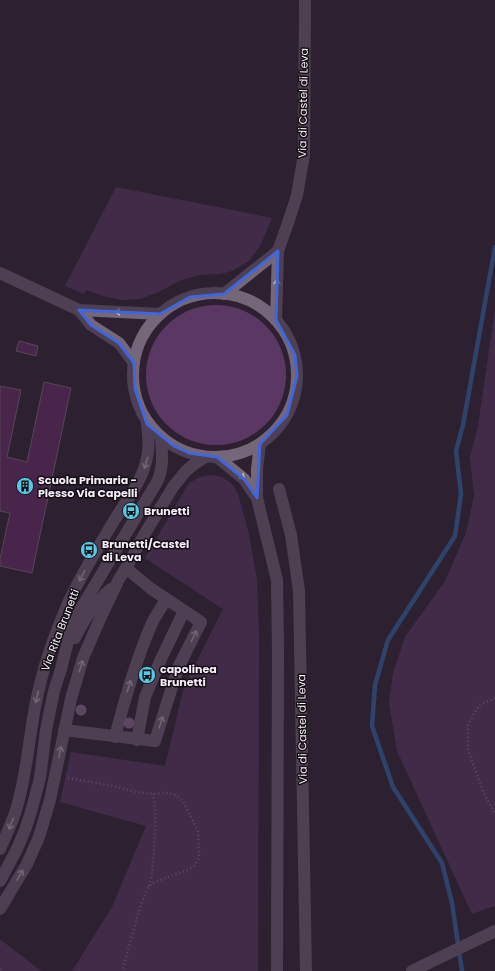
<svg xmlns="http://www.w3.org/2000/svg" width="495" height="971" font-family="Poppins,sans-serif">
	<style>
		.green { fill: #5b3864 }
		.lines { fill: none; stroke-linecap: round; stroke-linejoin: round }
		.stream { stroke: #2d6eb4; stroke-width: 4.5 }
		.building { fill: #6e2a6c; stroke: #867284 }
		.path { stroke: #8c808e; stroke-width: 2.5; stroke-dasharray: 1 3; stroke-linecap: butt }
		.minor { stroke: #76667a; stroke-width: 12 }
		.tree { fill: #94749c }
		.oneway { stroke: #c3b7c6 }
		.marked { fill: none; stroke: #3e66dd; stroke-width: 3; stroke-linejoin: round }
		.labels { text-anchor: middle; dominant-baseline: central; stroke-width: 3; stroke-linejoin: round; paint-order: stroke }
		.street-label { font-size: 11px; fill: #f6edf8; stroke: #130d14 }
		.poi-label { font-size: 11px; font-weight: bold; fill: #f6edf8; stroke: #130d14; text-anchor: start }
	</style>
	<rect width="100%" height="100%" fill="#2e2031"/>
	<g class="green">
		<path d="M116,187L272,218L260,246L249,261L232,271L220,274L199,275L179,281L159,292L140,299L122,300L107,297L86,290L84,294L65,286Z"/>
		<circle cx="216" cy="375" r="70"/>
		<path d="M495,309V908L494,906L472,914L397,751L389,703L393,673L405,637L445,581L466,533L474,496L470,457L478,426Z"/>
		<path d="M211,475L222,477L232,484L238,494L249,534L257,580L259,636L258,971H72L112,907L146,826L60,802L71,752L165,766L184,687L223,609L145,558L189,483L200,477Z"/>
		<path d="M0,939L1,940L41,971H0Z"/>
	</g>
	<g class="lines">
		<path class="stream" d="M462,971L452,903L442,863L393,787L372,726L375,685L388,640L455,536L461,494L456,451L463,425L495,247"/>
	</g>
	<g class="building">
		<path d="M19,341L38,346L36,356L16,351Z"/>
		<path d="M44,382L71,388L32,573L0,566V559L10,513L0,511V386L21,390L7,457L27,462Z"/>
	</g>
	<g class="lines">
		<g class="path">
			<path d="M495,698L479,705L468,725V750L485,796L495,814"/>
			<path d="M68,778L113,786L136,792L153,794L167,793L175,795L184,803L198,831L199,858L194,866L187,870L152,883L148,888L141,904L122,971"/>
			<path d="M149,886C153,873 153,860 154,848C155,830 157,812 153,794"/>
			<path d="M0,969L2,971"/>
		</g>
		<g class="minor">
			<path d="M0,273L79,310L160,314"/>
			<circle cx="215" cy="375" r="82"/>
			<path d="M224,294L278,251"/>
			<path d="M79,310L91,325L119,343L134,363"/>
			<path d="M276,320L278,251L289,220L297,195L304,155L305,0"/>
			<path d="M260,444L257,469V498L277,580L278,651L277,971"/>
			<path d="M217,457L244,479L257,498"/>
			<path d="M279,489L291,535L299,591L306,971"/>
			<path d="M75,638C84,619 94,603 111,589"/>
			<path d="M64,730L155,741L178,668L201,622L150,588L126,568"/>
			<path d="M115,737C125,698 136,660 152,623C156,615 162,607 166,599"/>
			<path d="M137,740L145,697L161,659L184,611"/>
			<path d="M0,849C6,835 13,821 17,807C27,772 29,737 36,702C43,667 55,633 69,601C82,573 99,546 115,519C127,500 143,480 147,457C150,446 148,435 147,424"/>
			<path d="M0,881L17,849L25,830L31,812L40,778L46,730L54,691L61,669L69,637L77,615L157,482C164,468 162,452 161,437"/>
			<path d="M0,909L27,864L39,837L50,800L71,699L83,658L99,621L119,579L126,568L144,535L173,487L185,472L193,465L205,457"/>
			<path d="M412,971L495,931"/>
		</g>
	</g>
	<g class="tree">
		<circle cx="81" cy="710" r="5.5"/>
		<circle cx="129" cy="723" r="5.5"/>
	</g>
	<defs><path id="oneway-shaft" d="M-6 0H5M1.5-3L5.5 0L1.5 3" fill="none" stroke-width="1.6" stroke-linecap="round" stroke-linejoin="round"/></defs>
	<g class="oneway">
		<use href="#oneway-shaft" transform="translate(277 285) rotate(-88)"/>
		<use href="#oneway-shaft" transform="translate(121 312) rotate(-177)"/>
		<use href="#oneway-shaft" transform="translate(146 463) rotate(107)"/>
		<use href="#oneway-shaft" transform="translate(240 475) rotate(39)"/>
		<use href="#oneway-shaft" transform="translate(82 576) rotate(118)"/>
		<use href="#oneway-shaft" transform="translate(194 636) rotate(-64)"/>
		<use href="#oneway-shaft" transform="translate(81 666) rotate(-72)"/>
		<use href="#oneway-shaft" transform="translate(129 686) rotate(-72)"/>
		<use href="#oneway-shaft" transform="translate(37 697) rotate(103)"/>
		<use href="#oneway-shaft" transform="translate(161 722) rotate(-73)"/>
		<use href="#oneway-shaft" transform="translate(60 752) rotate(-79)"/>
		<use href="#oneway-shaft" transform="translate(11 824) rotate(111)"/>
		<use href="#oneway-shaft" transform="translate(20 875) rotate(-60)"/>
	</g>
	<path d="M0 0H495V971H0ZM278,251L276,320L295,355L297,376L287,415L260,444L257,498L244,479L217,457L189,453L174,446L147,424L135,389L134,363L119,343L91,325L79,310L160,314L190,297L224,294Z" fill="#2e2031" fill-opacity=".55" fill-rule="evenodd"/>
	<path class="marked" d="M278,251L276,320L295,355L297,376L287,415L260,444L257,498L244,479L217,457L189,453L174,446L147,424L135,389L134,363L119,343L91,325L79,310L160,314L190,297L224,294Z"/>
	<defs>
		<symbol id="building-disc" viewBox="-11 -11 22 22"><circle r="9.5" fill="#59c8e5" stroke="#130d14"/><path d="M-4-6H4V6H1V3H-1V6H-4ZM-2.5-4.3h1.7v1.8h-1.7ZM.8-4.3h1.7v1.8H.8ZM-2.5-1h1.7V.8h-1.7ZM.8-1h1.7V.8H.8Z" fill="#111"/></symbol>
		<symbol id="bus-disc" viewBox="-11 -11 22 22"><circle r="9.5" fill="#59c8e5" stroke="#130d14"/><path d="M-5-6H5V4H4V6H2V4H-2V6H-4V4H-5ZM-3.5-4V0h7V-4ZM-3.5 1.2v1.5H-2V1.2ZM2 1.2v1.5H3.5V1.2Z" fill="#111"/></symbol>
	</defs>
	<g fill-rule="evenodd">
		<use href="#building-disc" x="15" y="476" width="20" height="20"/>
		<use href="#bus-disc" x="121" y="501" width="20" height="20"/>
		<use href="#bus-disc" x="79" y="540" width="20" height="20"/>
		<use href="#bus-disc" x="137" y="665" width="20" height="20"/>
	</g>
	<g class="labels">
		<g class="street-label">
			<text transform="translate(303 103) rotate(-89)">Via di Castel di Leva</text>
			<text transform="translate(60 630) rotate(-69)">Via Rita Brunetti</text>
			<text transform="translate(302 729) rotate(-91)">Via di Castel di Leva</text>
		</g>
		<g class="poi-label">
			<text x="38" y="480">Scuola Primaria -<tspan x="38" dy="13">Plesso Via Capelli</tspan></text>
			<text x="144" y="511">Brunetti</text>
			<text x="102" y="544">Brunetti/Castel<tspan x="102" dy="13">di Leva</tspan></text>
			<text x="160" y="669">capolinea<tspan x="160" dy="13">Brunetti</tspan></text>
		</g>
	</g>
</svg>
